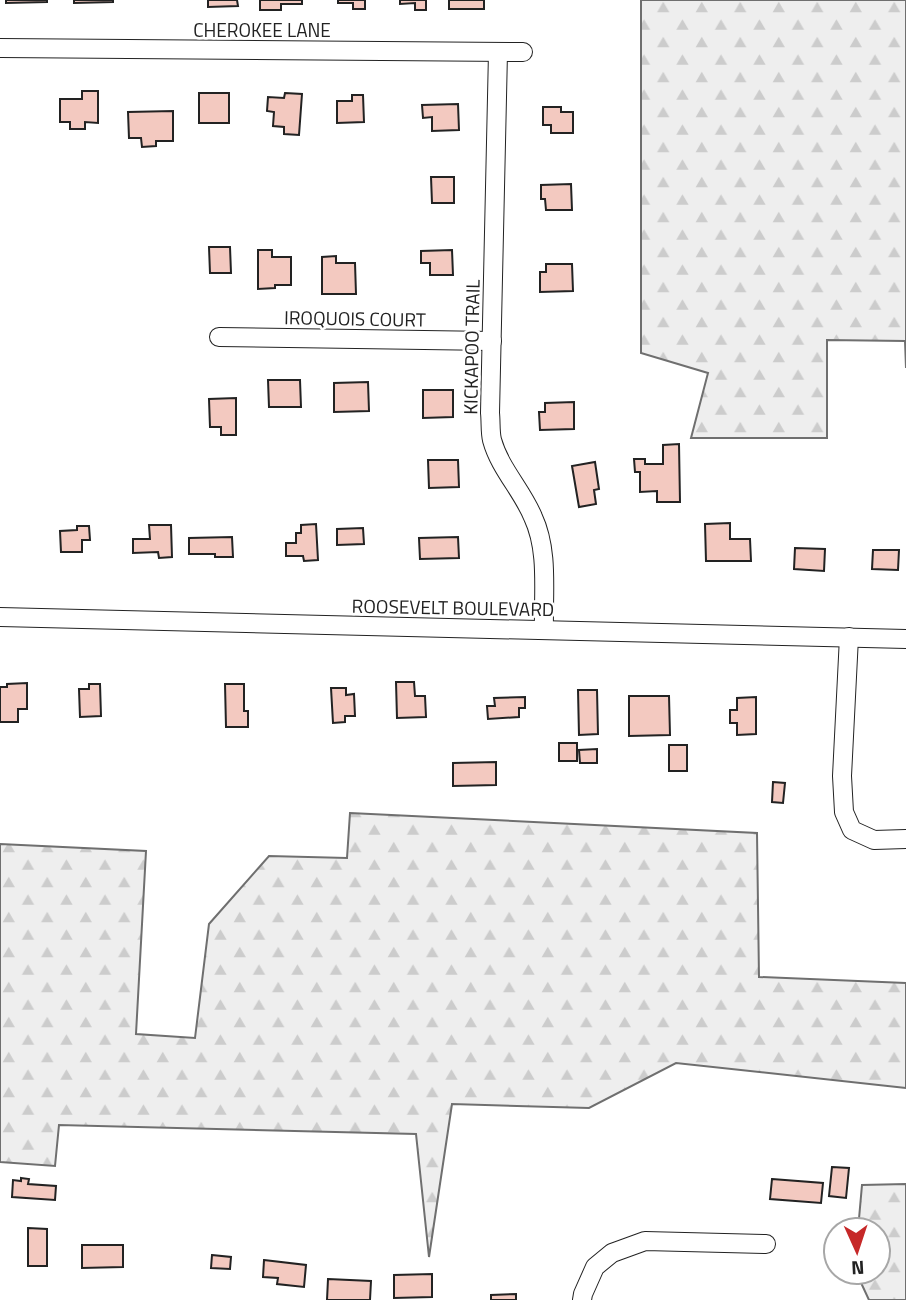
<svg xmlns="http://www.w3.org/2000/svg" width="906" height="1300" font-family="'Titillium Web',sans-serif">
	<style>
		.forest { fill: url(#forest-firs); stroke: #6f6f6f; stroke-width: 2 }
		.building { fill: #f3c9c0; stroke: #222; stroke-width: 2 }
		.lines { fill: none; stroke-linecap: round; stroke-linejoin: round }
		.minor-casing { stroke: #222; stroke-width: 20 }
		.minor { stroke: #fff; stroke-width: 18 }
		.labels { text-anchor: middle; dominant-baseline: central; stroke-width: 5; stroke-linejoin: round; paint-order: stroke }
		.street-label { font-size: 19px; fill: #222; stroke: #fff }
	</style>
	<defs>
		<pattern id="forest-firs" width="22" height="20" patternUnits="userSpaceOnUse" patternTransform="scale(1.75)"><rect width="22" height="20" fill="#eee"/><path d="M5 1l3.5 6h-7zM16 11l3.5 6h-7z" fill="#ccc"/></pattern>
	</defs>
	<rect width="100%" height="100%" fill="#fff"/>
	<g class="forest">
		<path d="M641,0H906V368L905,341L827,340V438H691L708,373L641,353Z"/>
		<path d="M350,813L757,833L759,977L906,983V1088L676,1063L589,1108L452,1104L429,1257L416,1134L59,1125L55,1166L0,1162V844L146,851L136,1034L195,1038L209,924L269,856L347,858Z"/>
		<path d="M906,1184V1300H869L856,1272H878V1230H858L862,1185Z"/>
	</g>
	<g class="building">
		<path d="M6,0H47V2L6,3Z"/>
		<path d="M74,0H113V2L74,3Z"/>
		<path d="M208,0H237L238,6L208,7Z"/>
		<path d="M260,0H302V4H281V10H260Z"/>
		<path d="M338,0H365V9H353V3H338Z"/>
		<path d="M400,0H426V10H415V3L400,4Z"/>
		<rect x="449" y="0" width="35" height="9"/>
		<path d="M82,91H98V123L85,122V129H70V122H60V99H82Z"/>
		<rect x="199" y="93" width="30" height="30"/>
		<path d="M285,93L302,94L299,135L284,134V127L273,126L274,112L267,111L268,97L284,98Z"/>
		<path d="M352,95H363L364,122L337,123V101H352Z"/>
		<path d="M458,104L459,130L432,131V117L423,118L422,105Z"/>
		<path d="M543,107H561V112H573V133H551V125H543Z"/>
		<path d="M173,111V141H156V146L142,147L141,138H129L128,112Z"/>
		<path d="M431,177H454V203H432Z"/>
		<path d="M571,184L572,210H546L545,199H541V185Z"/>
		<path d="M209,247H230L231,273H210Z"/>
		<path d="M258,250H272V257H291V285H275V288L258,289Z"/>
		<path d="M452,250L453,275H430V263H421V251Z"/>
		<path d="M336,256V263H355L356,294H322V257Z"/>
		<path d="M546,264H572L573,291L540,292V272H546Z"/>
		<path d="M268,380H300L301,407H269Z"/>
		<path d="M368,382L369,411L334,412V383Z"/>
		<path d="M423,390H453V417L423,418Z"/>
		<path d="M236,398V435H221V427H210L209,399Z"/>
		<path d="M574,402V429L540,430L539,412H545V403Z"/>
		<path d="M679,444L680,502H657V491L640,492V472H635L634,459H645V464H663V445Z"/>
		<path d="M428,460H458L459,487L429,488Z"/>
		<path d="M595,462L599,489L594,490L596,504L579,507L572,466Z"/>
		<path d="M730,523V539H750L751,561H706L705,524Z"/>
		<path d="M316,524L318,560L304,561L303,556H286V543H296V533H301V525Z"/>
		<path d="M149,525H171L172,557L159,558L158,552L133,553V539H150Z"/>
		<path d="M77,526H89L90,540H82V552H61L60,531L77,530Z"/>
		<path d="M363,528L364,544L337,545V529Z"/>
		<path d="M232,537L233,557H215V554H189V538Z"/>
		<path d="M458,537L459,558L420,559L419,538Z"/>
		<path d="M795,548L825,549L824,571L794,569Z"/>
		<path d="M873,550H899L898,570L872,569Z"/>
		<path d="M396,682H414L415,696H425L426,717L397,718Z"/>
		<path d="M27,683V709H18V722H0V687H7V684Z"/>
		<path d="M89,684H100L101,716L80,717L79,689H89Z"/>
		<path d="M225,684H244V711H248V727H226Z"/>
		<path d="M331,688H346V695L354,694L355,716H345V722L333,723Z"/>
		<path d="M578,690H597L598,734L579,735Z"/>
		<path d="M629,696H669L670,735L629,736Z"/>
		<path d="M525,697V708H519V717L488,719L487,706H495L494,698Z"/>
		<path d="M756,697V734L737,735V723H730V710H737V698Z"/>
		<rect x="559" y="743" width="18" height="18"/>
		<rect x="669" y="745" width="18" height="26"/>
		<path d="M597,749V763H580L579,750Z"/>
		<path d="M496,762V785L453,786V763Z"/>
		<path d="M773,782L785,783L783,803L772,802Z"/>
		<path d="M832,1167L849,1168L846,1198L829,1196Z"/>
		<path d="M21,1178L29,1179L28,1184L56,1186L55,1200L12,1197L13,1180L21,1181Z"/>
		<path d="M772,1179L823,1183L821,1203L770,1199Z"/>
		<path d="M28,1228L47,1229V1266H28Z"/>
		<path d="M82,1245H123V1267L82,1268Z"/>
		<path d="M212,1255L231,1257L230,1269L211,1268Z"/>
		<path d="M264,1260L306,1265L304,1287L277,1284L278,1278L263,1277Z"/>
		<path d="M432,1274V1297L394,1298V1275Z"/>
		<path d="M328,1279L371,1281L370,1300H327Z"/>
		<path d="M516,1294V1300H491V1295Z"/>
	</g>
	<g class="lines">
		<defs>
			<g id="minor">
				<path d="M0,48L523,52"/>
				<path d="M498,52L490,413C491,422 490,432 492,440C500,469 522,490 533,517C549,551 543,593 544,630"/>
				<path d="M219,337L492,341"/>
				<path d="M0,617L906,639"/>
				<path d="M849,637L842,776L844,812L852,830L874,840L906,839"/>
				<path d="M582,1300L583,1294L595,1267L612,1253L645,1241L766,1244"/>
			</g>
		</defs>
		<use href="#minor" class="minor-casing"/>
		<use href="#minor" class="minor"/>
	</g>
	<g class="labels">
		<g class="street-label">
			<text x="262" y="29">CHEROKEE LANE</text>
			<text transform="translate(355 318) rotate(1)">IROQUOIS COURT</text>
			<text transform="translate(471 347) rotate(-89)">KICKAPOO TRAIL</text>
			<text transform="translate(453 607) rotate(1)">ROOSEVELT BOULEVARD</text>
		</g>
	</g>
	<g transform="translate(857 1251) rotate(177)"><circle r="33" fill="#ffffff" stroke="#a7a7a7" stroke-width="2"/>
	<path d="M0-5L12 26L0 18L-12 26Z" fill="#c62828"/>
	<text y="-10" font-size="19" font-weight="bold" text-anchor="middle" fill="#222222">N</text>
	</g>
</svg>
